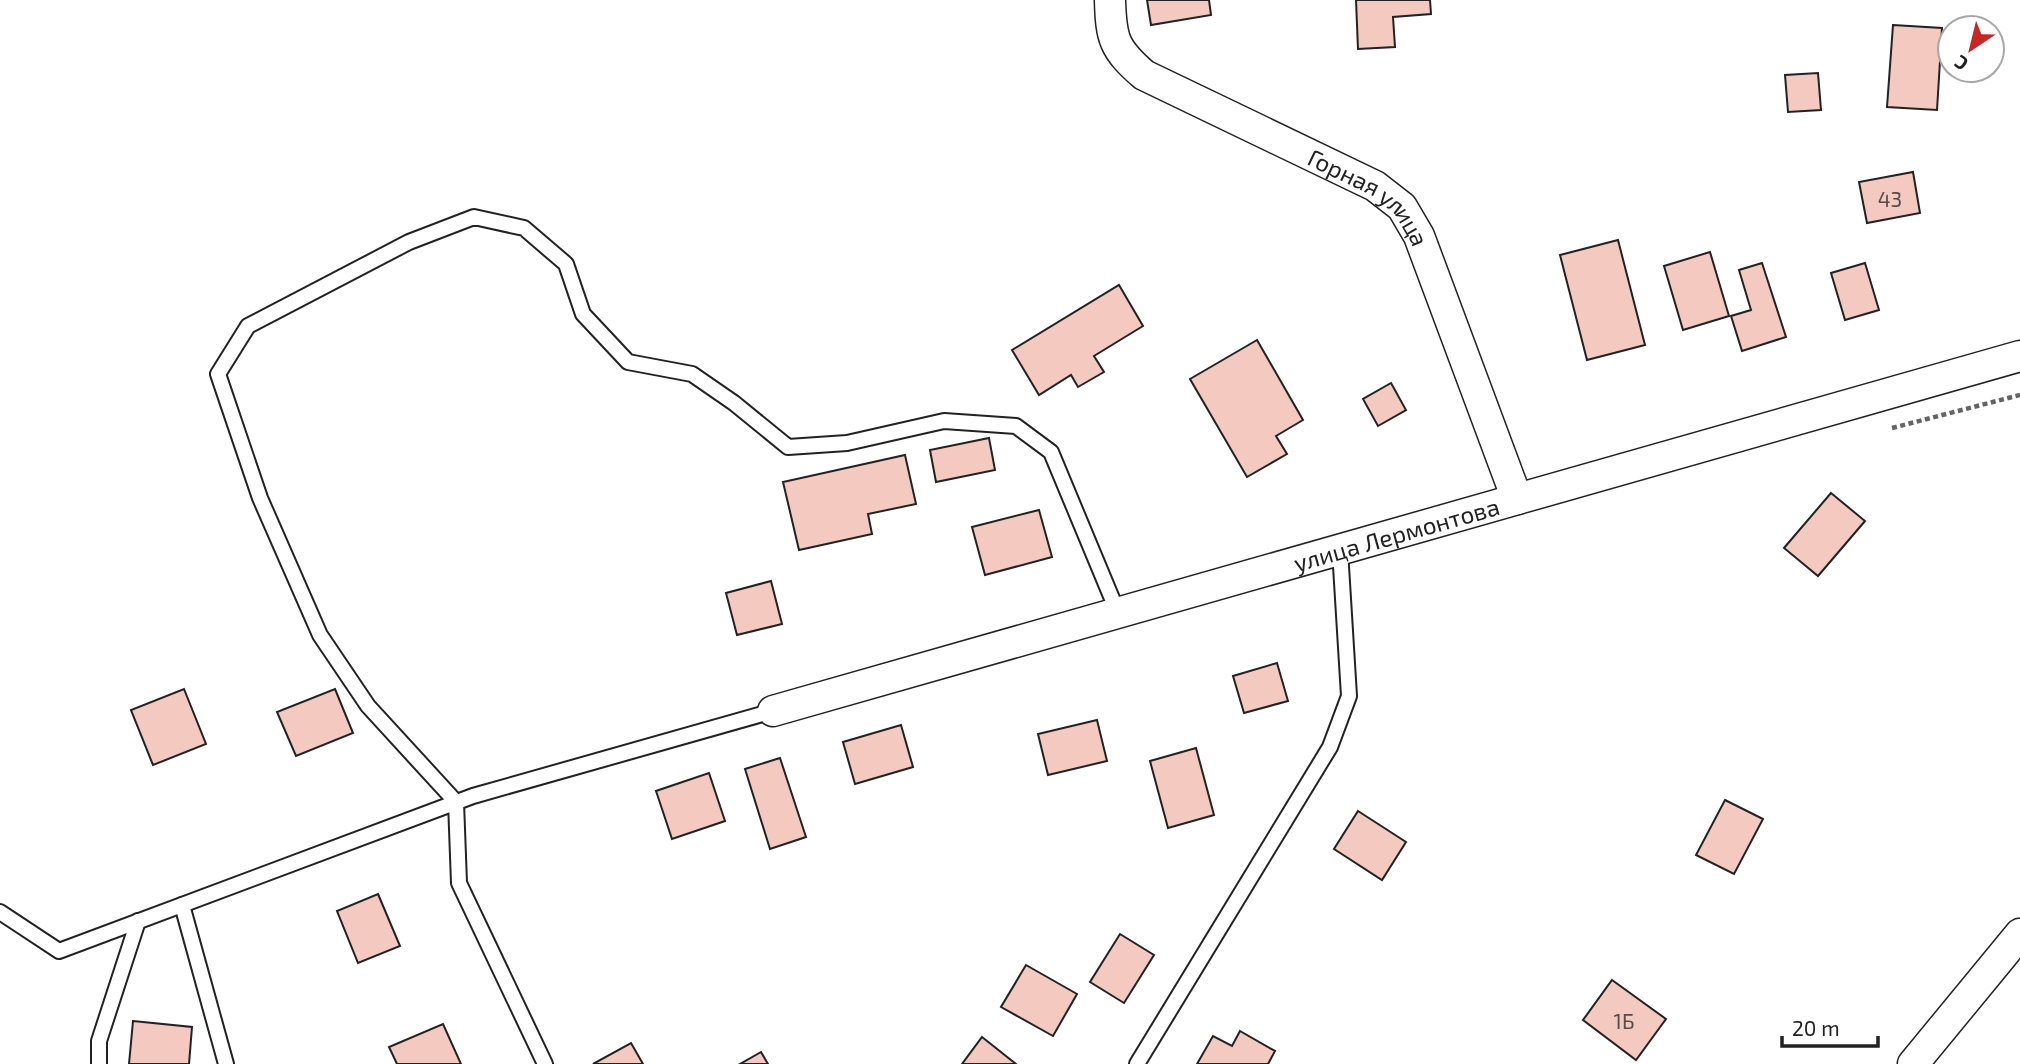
<svg xmlns="http://www.w3.org/2000/svg" width="2020" height="1064" font-family="'Exo 2',sans-serif">
	<style>
		.building { fill: #f3c9c0; stroke: #222; stroke-width: 2 }
		.lines { fill: none; stroke-linecap: round; stroke-linejoin: round }
		.service-casing { stroke: #222; stroke-width: 18 }
		.minor-casing { stroke: #222; stroke-width: 33 }
		.path { stroke: #646464; stroke-width: 4.5; stroke-dasharray: 5 3.5; stroke-linecap: butt }
		.service { stroke: #fff; stroke-width: 14 }
		.minor { stroke: #fff; stroke-width: 30 }
		.labels { text-anchor: middle; dominant-baseline: central; stroke-width: 5; stroke-linejoin: round; paint-order: stroke }
		.number-label { font-size: 21px; fill: #564c4a }
		.street-label { font-size: 24px; fill: #222; stroke: #fff }
	</style>
	<rect width="100%" height="100%" fill="#fff"/>
	<g class="building">
		<path d="M1147,0H1209L1211,15L1151,25Z"/>
		<path d="M1356,0H1430L1431,14L1393,17L1395,47L1358,49Z"/>
		<path d="M1893,25L1942,28L1937,110L1887,107Z"/>
		<path d="M1818,73L1821,110L1788,112L1785,75Z"/>
		<path d="M1913,172L1920,213L1867,223L1859,182Z"/>
		<path d="M1618,240L1645,345L1587,360L1560,255Z"/>
		<path d="M1710,252L1729,316L1683,330L1664,266Z"/>
		<path d="M1762,263L1786,337L1742,351L1731,316L1751,310L1739,270Z"/>
		<path d="M1865,263L1879,310L1845,320L1831,273Z"/>
		<path d="M1119,285L1143,326L1094,356L1104,372L1078,387L1071,375L1039,395L1012,350Z"/>
		<path d="M1257,340L1303,420L1276,436L1287,454L1247,477L1190,379Z"/>
		<path d="M1391,383L1406,410L1378,426L1363,399Z"/>
		<path d="M989,438L995,470L936,482L930,450Z"/>
		<path d="M905,455L916,504L868,514L872,534L799,550L783,482Z"/>
		<path d="M1831,493L1865,521L1818,576L1784,548Z"/>
		<path d="M1039,510L1052,557L985,575L972,527Z"/>
		<path d="M771,581L782,624L737,635L726,593Z"/>
		<path d="M1277,663L1288,701L1244,713L1233,676Z"/>
		<path d="M184,689L206,744L153,765L131,710Z"/>
		<path d="M335,689L353,733L296,756L277,712Z"/>
		<path d="M1097,720L1107,761L1048,775L1038,734Z"/>
		<path d="M901,725L913,767L855,784L843,742Z"/>
		<path d="M1196,748L1214,815L1168,828L1150,761Z"/>
		<path d="M780,758L806,837L770,849L745,769Z"/>
		<path d="M709,773L725,821L672,839L656,791Z"/>
		<path d="M1725,800L1763,819L1734,874L1696,855Z"/>
		<path d="M1358,811L1406,842L1382,880L1334,849Z"/>
		<path d="M378,894L400,946L358,963L337,911Z"/>
		<path d="M1120,934L1154,955L1124,1003L1090,982Z"/>
		<path d="M1026,965L1077,994L1053,1036L1001,1007Z"/>
		<path d="M1612,980L1666,1019L1636,1060L1583,1020Z"/>
		<path d="M133,1021L192,1027L189,1064H129Z"/>
		<path d="M443,1024L461,1064H397L389,1047Z"/>
		<path d="M1240,1031L1275,1051L1268,1064H1197L1213,1036L1232,1046Z"/>
		<path d="M982,1037L1016,1064H962Z"/>
		<path d="M631,1043L643,1064H593Z"/>
		<path d="M761,1052L768,1064H740Z"/>
	</g>
	<g class="lines">
		<defs>
			<g id="service">
				<path d="M182,905L226,1064"/>
				<path d="M0,912L59,951L473,796L773,711"/>
				<path d="M99,1064V1041L138,921"/>
				<path d="M545,1064L459,883L456,802L368,706L320,635L260,498L218,374L248,326L409,242L474,217L524,228L566,264L583,314L628,362L692,374L734,403L788,447L847,443L944,421L1016,426L1051,452L1118,613"/>
				<path d="M1137,1064L1330,747L1349,696L1340,550"/>
			</g>
			<g id="minor">
				<path id="s1" d="M1110,0C1111,39 1114,49 1144,75L1375,186L1402,207L1419,236L1517,499"/>
				<path id="s2" d="M773,711L2020,356"/>
				<path d="M1913,1064L2020,934"/>
			</g>
		</defs>
		<use href="#service" class="service-casing"/>
		<use href="#minor" class="minor-casing"/>
		<path class="path" d="M1892,428L2020,395"/>
		<use href="#service" class="service"/>
		<use href="#minor" class="minor"/>
	</g>
	<g class="labels">
		<g class="number-label">
			<text x="1890" y="198">43</text>
			<text x="1624" y="1020">1Б</text>
		</g>
		<g class="street-label">
			<text stroke="none"><textPath href="#s1" startOffset="345">Горная улица</textPath></text>
			<text stroke="none"><textPath href="#s2" startOffset="648">улица Лермонтова</textPath></text>
		</g>
	</g>
	<g transform="translate(1971 49) rotate(215)"><circle r="33" fill="#ffffff" stroke="#a7a7a7" stroke-width="2"/>
	<path d="M0-5L12 26L0 18L-12 26Z" fill="#c62828"/>
	<text y="-10" font-size="19" font-weight="bold" text-anchor="middle" fill="#222222">С</text>
	</g>
	<path d="M1782 1036v10h96v-10" fill="none" stroke="#222222" stroke-width="3.5"/>
	<text x="1792" y="1036" font-size="21" fill="#222222" stroke="#ffffff" stroke-width="5" paint-order="stroke">20 m</text>
</svg>
